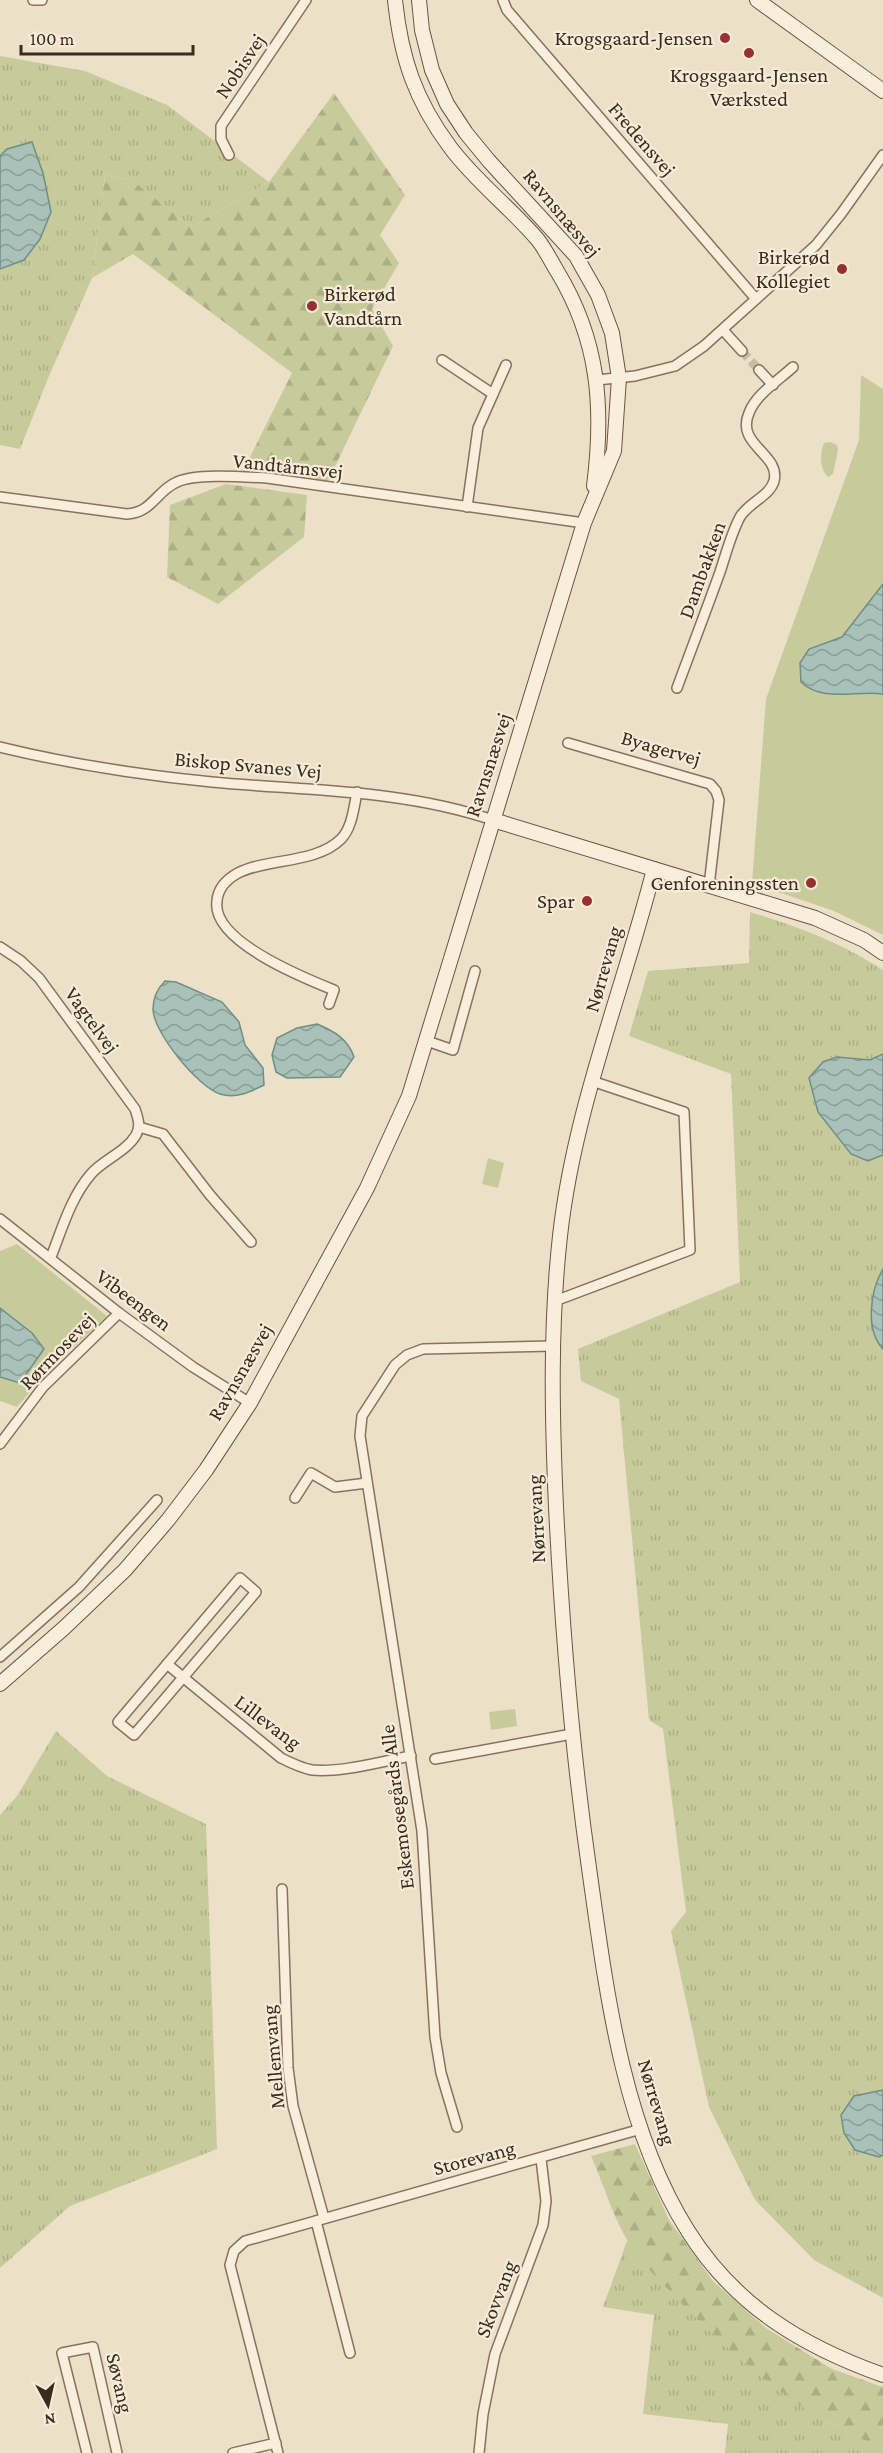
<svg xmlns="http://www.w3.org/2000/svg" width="883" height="2453" font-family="'Crimson Pro',serif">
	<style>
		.grass { fill: url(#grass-tufts) }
		.forest { fill: url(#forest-firs) }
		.park { fill: #c7cb9c }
		.water { fill: url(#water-waves); stroke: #6f8f86; stroke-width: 1.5 }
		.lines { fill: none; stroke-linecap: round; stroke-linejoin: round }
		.street-tunnel { stroke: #c9bca6; stroke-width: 9; stroke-dasharray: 9 4.5; stroke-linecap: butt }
		.street-casing { stroke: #88725d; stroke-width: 12 }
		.secondary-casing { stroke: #6a5440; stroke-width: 16 }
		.street { stroke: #f8eedb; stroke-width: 9 }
		.secondary { stroke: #f8eedb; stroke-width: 14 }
		.poi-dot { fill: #953034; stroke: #f5ebd7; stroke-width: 2 }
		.labels { text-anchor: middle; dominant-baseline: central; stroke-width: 4.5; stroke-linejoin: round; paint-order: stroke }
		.poi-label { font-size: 21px; fill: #392b20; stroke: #f5ebd7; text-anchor: end }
		.street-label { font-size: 21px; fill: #392b20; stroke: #f5ebd7 }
	</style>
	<defs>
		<pattern id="grass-tufts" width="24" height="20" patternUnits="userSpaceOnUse" patternTransform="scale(1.5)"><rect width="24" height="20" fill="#c7cb9c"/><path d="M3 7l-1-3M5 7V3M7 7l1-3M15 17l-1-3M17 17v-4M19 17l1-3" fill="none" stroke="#acae86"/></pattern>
		<pattern id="forest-firs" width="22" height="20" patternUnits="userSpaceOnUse" patternTransform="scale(1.5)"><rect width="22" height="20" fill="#c7cb9c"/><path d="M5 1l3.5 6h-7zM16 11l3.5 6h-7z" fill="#acae86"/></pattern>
		<pattern id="water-waves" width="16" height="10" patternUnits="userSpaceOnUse" patternTransform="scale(1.5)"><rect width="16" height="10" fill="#a8c1b9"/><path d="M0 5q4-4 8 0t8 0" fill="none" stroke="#8a9d96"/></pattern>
	</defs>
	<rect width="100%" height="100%" fill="#ede0c8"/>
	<g class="grass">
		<path d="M0,56L85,71L167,105L269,182L191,227L132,180L105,175L92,278L49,376L20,449L0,445Z"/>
		<path d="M750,912C799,927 840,942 883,970V2298L814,2260L755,2200L709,2107L671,1931L686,1912L663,1729L649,1720L619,1399L581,1381L578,1349L740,1282L731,1074L629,1036L648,971L749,963Z"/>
		<path d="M56,1731L107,1776L206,1824L217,2149L70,2206L0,2268V1815L17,1796Z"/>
		<path d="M627,2241L660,2280L831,2424L883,2448V2453H725L728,2424L643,2414L654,2315L603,2307Z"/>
	</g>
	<g class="forest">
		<path d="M334,93L405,195L380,235L399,263L372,309L393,346L327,483L243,471L292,373L133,254L92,278L105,175L132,180L191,227L269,182Z"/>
		<path d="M226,484L307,495L304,537L218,604L167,577L170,505Z"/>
		<path d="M635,2144L669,2220L713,2281L766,2328L832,2369L883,2387V2448C802,2418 734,2357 674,2296C659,2279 638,2260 627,2240C612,2214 603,2183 591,2156Z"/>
	</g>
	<g class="park">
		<path d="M861,375L883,389V935L834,911L752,883L766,699L859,440Z"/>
		<path d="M830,442L837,445L838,450L833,474L828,477C820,470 819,454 824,443Z"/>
		<path d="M488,1158L504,1163L498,1188L482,1184Z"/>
		<path d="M17,1244L107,1316L49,1370L17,1407L0,1401V1251Z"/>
		<path d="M515,1709L517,1726L491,1730L489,1712Z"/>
	</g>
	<g class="water">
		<path d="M32,142L43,173L51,212L40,239L24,260L0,269V156L7,149Z"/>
		<path d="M883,584V694C856,690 823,703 801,682L800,663L809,649L842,637Z"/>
		<path d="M165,981L176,982L222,1002L239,1022L245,1045L263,1068L264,1085C250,1092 236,1099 220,1094C198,1087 153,1032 153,1009C153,997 157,989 165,981Z"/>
		<path d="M317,1024C334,1031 348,1039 354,1057L340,1077L287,1078L276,1072L272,1055L277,1038L297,1028Z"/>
		<path d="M883,1054V1155L868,1161L851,1154L818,1112L809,1078L823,1062L837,1057L870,1060Z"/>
		<path d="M883,1269V1349C865,1330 870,1291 883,1269Z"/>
		<path d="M0,1308L32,1333L44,1349L20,1383L0,1377Z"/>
		<path d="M883,2090V2155L879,2157L855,2150L844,2133L841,2115L854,2096Z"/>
	</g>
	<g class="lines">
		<path class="street-tunnel" d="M742,351L759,370"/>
		<defs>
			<g id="street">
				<path d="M33,0H42"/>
				<path d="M503,0L507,10L756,299"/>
				<path d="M229,155L221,139V126L306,0"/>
				<path d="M723,330L742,351"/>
				<path d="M442,360L493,394"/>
				<path d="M759,370L773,385"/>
				<path d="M597,380L635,376L675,366L704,346L816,245L841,214L883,155"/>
				<path d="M0,497L127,514C153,512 156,491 177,482C196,473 246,477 267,478L584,523"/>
				<path d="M467,507L478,428L506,365"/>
				<path d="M677,688C691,650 706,611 720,572C726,554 731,534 740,517C748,503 770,496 774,481C781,454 735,445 749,413C756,394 779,380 793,367"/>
				<path d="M568,743L710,784L716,791L719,800L709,886"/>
				<path d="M0,747C70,764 140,775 212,782C307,791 401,789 493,820"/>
				<path d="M0,947L21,961L39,978L135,1109C138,1118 141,1126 136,1135C126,1152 103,1160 91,1174C71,1197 62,1229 51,1257"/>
				<path d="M329,1004L334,990C304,978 211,941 217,901C218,888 227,879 238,873C267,858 316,864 341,839C352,828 354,807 357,792"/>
				<path d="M427,1041L453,1050L475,971"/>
				<path d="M139,1127L163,1134L210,1195L251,1242"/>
				<path d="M0,1219L119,1313L193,1367L250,1403"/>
				<path d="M555,1301L690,1250L684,1112L592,1081"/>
				<path d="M0,1444L43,1387L119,1313"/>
				<path d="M295,1498L311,1473L335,1487L367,1483"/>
				<path d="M240,1578L256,1592L134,1735L118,1722Z"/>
				<path d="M0,1657L79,1587L157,1500"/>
				<path d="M167,1664L281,1758C291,1763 301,1768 312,1770C342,1773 382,1761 411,1756"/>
				<path d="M435,1759L572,1734"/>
				<path d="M282,1889L288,2068L293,2106L324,2218"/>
				<path d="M457,2127L441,2073L435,2037L422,1831L360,1436L362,1416L395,1365L407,1355L423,1349L553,1346"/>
				<path d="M316,2221L350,2353"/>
				<path d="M87,2453L62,2353L93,2347L117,2453"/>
				<path d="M233,2453L276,2443"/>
				<path d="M278,2453L230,2265L234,2251L245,2241L641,2129"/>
				<path d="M479,2453L483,2414L495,2354L543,2225L546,2201L541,2159"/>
			</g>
			<g id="secondary">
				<path d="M395,0C401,58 415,100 450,147C475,181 511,208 538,240C545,249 551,261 557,271C599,340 604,407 594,486"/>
				<path d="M757,0L883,91"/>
				<path d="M493,820L815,918L864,940L883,953"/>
				<path d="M654,869C623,991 574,1109 560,1236C550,1326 552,1417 556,1507C562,1628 572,1749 589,1868C606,1988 622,2127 688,2231C735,2306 802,2346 883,2375"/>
				<path d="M0,1684L64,1628L125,1570L168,1520L206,1470L250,1403L367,1188L409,1096L584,523L614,451L619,378L612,333L598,295L576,256L489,161L466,133L447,104L432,70L422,30L419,0"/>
			</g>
		</defs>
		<use href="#street" class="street-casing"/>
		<use href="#secondary" class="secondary-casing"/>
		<use href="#street" class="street"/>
		<use href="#secondary" class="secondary"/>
	</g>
	<g class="poi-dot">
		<circle cx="725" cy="38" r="6"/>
		<circle cx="749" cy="53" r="6"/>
		<circle cx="842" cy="269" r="6"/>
		<circle cx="312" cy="306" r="6"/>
		<circle cx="811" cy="883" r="6"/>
		<circle cx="587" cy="901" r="6"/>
	</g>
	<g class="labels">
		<g class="poi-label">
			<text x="713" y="38">Krogsgaard-Jensen</text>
			<text x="749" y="75" text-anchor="middle">Krogsgaard-Jensen<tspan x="749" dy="24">Værksted</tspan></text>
			<text x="830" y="257">Birkerød<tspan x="830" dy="24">Kollegiet</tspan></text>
			<text x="324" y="294" text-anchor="start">Birkerød<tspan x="324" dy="24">Vandtårn</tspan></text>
			<text x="799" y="883">Genforeningssten</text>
			<text x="575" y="901">Spar</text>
		</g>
		<g class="street-label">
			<text transform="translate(240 66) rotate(-56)">Nobisvej</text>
			<text transform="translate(642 139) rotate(49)">Fredensvej</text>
			<text transform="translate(562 213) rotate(50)">Ravnsnæsvej</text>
			<text transform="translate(288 466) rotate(6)">Vandtårnsvej</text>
			<text transform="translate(702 570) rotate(-70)">Dambakken</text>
			<text transform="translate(661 748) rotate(16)">Byagervej</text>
			<text transform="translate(248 765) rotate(5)">Biskop Svanes Vej</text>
			<text transform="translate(488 765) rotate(-72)">Ravnsnæsvej</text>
			<text transform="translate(603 969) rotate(-74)">Nørrevang</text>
			<text transform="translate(92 1020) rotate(54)">Vagtelvej</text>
			<text transform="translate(134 1300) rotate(37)">Vibeengen</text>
			<text transform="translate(57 1351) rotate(-46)">Rørmosevej</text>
			<text transform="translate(240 1372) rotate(-60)">Ravnsnæsvej</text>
			<text transform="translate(536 1519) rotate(-93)">Nørrevang</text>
			<text transform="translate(268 1722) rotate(37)">Lillevang</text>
			<text transform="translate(397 1807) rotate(-97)">Eskemosegårds Alle</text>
			<text transform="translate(273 2057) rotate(-95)">Mellemvang</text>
			<text transform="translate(657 2102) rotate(73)">Nørrevang</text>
			<text transform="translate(474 2158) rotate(-15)">Storevang</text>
			<text transform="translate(496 2299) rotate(-69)">Skovvang</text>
			<text transform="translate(120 2383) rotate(77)">Søvang</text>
		</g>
	</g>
	<g transform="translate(48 2405) rotate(172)" stroke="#f5ebd7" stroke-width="4.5" paint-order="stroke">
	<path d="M0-4.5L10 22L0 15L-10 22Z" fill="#392b20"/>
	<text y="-9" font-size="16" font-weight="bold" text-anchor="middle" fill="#392b20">N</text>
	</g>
	<path d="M21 45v9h172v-9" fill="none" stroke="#392b20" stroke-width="3"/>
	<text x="30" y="45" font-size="18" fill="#392b20" stroke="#f5ebd7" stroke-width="4.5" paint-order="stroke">100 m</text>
</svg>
